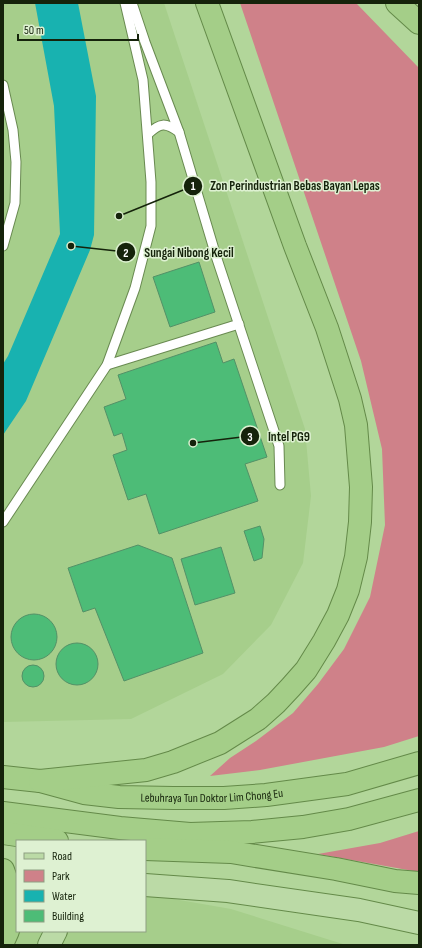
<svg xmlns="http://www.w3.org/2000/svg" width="422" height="948" font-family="'Sofia Sans Condensed',sans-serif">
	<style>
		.built { fill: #a6ce8b }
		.green { fill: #cf8189 }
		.water { fill: #18b2b0 }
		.building { fill: #4dbc77; stroke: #539167 }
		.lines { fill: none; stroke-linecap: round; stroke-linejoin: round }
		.service-casing { stroke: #698a51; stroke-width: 11 }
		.primary-casing { stroke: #648a49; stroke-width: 24 }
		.trunk-casing { stroke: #648a49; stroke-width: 24 }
		.service { stroke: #fff; stroke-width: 9 }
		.primary { stroke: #bbdaa6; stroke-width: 22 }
		.trunk { stroke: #a4ce88; stroke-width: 22 }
		.labels { text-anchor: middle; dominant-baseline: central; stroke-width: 3; stroke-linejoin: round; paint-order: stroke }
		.street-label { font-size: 12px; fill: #15230b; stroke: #def1d2 }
		.leader { fill: none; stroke: #15230b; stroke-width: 1.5 }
		.callout-dot { fill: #15230b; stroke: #def1d2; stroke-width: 1.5 }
		.mark-label { font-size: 12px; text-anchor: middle; font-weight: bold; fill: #fff }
		.callout-label { font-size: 13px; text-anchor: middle; font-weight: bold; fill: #15230b; stroke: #def1d2; stroke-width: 3; stroke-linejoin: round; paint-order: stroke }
	</style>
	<rect width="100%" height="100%" fill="#b2d69a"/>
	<g class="built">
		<path d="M3,3H164L305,429L311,496L303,563L271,625L223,674L131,719L3,722Z"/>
		<path d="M3,869L17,872V931H145V894L231,909L346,945H3Z"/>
	</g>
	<g class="green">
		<path d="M240,3H356L419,68V736L384,747L260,770L210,776L230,758L256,741L293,713L318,684L344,649L370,597L385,525L382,449L361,361Z"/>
		<path d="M419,831V872L318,854L380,843Z"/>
	</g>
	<path class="water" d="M35,3H78L96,96L94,235L90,250L26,401L3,435V364L8,356L60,234L54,106Z"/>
	<g class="building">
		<path d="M199,262L215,312L170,327L153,277Z"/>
		<path d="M216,342L223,363L234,359L267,457L245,464L258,501L159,534L146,494L128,500L113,455L127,450L122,433L114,436L104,407L126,399L118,375Z"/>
		<path d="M260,526L264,539L262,558L254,561L244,531Z"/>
		<path d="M138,545L172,558L203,653L124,681L95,608L83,612L68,568Z"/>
		<path d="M221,547L235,593L195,605L181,559Z"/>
		<circle cx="34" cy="637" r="23"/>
		<circle cx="77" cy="664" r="21"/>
		<circle cx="33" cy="676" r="11"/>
	</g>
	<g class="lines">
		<defs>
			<g id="service">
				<path d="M132,3L145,42L179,132L216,256L279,446L280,485"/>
				<path d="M3,85L13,130L16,162L15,203L3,246"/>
				<path d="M148,134C160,123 165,122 179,132"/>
				<path d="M107,365L239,324"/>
				<path d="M3,522L107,365L135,288L151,226V182L143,80L125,3"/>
			</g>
			<g id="primary">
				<path d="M145,885L228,891L359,910L419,923"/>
				<path d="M49,945L56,931"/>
			</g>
			<g id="trunk">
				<path d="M397,3L419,23"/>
				<path id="s1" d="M3,777L40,781L84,793L119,797L173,798H224L266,795L347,784L419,763"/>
				<path d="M40,781L146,770L173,762L220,743L258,719L276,703L291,687L306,670L324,641L338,615L348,590L356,557L360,522L361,487L356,425L350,399L327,328L295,246L207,3"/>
				<path d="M3,813L120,828L190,834L252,832L303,827L349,819L419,800"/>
				<path d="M3,833L57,841"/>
				<path d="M145,849L231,852L336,869L395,881L419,883"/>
				<path d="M3,870C14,900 18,912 3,942"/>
			</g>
		</defs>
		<use href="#service" class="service-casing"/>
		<use href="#primary" class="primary-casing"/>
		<use href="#trunk" class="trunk-casing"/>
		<use href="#service" class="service"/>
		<use href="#primary" class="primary"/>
		<use href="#trunk" class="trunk"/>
	</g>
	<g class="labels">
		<g class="street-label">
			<text stroke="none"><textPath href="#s1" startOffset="211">Lebuhraya Tun Doktor Lim Chong Eu</textPath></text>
		</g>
	</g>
	<path class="leader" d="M119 216L193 186M71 246L126 252M193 443L250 436"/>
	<g class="callout-dot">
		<circle cx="119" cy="216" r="4"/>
		<circle cx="71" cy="246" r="4"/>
		<circle cx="193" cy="443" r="4"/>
		<circle cx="193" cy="186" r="10"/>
		<circle cx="126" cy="252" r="10"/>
		<circle cx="250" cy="436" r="10"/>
	</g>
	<g class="mark-label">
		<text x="193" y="190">1</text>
		<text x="126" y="257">2</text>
		<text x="250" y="441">3</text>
	</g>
	<g class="callout-label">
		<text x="295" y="190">Zon Perindustrian Bebas Bayan Lepas</text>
		<text x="189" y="257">Sungai Nibong Kecil</text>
		<text x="289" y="441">Intel PG9</text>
	</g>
	<rect width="422" height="948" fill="none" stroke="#15230b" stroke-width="8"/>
	<rect x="16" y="840" width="130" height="92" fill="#def1d2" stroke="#8e9f82"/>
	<rect x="24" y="853" width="20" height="6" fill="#bbdaa6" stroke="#8e9f82"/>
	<text x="52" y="860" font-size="12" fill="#15230b">Road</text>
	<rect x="24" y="870" width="20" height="12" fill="#cf8189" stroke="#8e9f82"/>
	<text x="52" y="880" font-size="12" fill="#15230b">Park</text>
	<rect x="24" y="890" width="20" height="12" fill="#18b2b0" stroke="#8e9f82"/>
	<text x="52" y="900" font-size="12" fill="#15230b">Water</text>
	<rect x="24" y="910" width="20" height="12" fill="#4dbc77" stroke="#8e9f82"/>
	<text x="52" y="920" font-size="12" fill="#15230b">Building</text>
	<path d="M18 34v6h120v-6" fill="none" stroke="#15230b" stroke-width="2"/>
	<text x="24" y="34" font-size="12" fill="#15230b" stroke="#def1d2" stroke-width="3" paint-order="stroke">50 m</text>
</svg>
